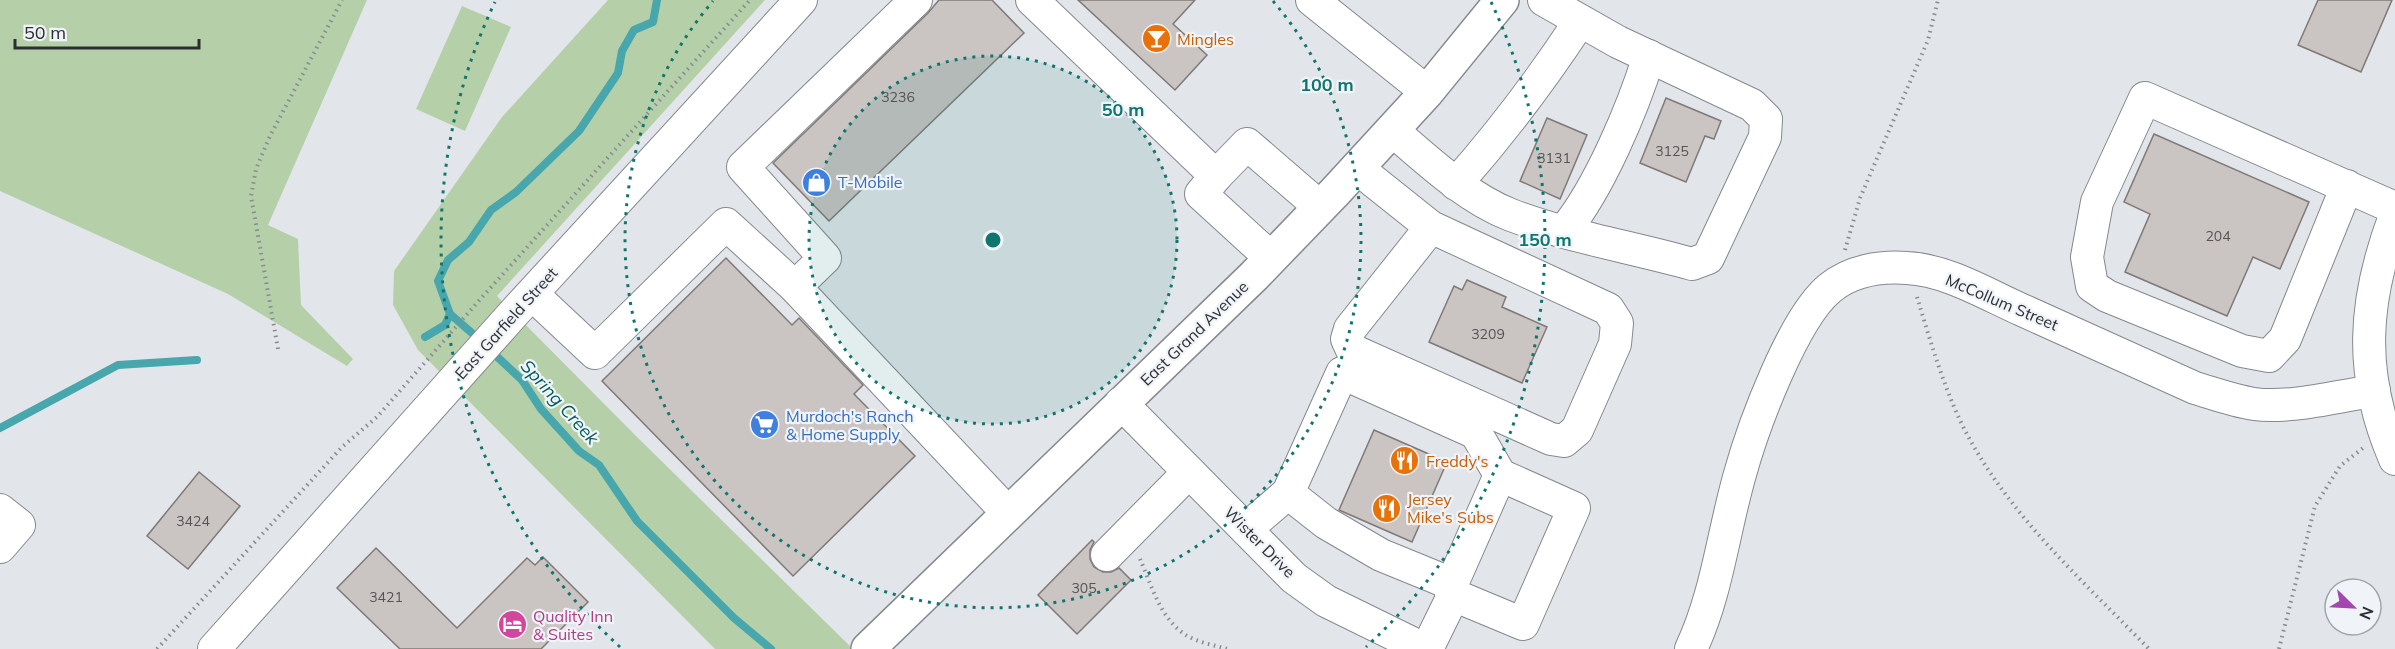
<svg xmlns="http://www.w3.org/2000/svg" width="2395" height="649" font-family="Mulish,sans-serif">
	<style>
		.green { fill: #b5d0a9 }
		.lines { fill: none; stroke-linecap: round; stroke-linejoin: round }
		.stream { stroke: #47a7ad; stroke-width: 8 }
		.building { fill: #cac4c2; stroke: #7f7977; stroke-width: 1.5 }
		.minor-casing { stroke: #85888d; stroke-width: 34 }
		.major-casing { stroke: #85888d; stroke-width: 36 }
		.path { stroke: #888b8f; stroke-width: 4; stroke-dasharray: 1.5 4.5; stroke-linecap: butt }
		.minor { stroke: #fff; stroke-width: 32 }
		.major { stroke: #fff; stroke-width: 33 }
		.ring { fill: none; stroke: #0f766e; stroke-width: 3; stroke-dasharray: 3 6 }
		.labels { text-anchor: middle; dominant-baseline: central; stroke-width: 4.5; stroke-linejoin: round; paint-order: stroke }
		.number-label { font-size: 14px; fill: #545454 }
		.food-label { font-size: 16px; fill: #c56008; stroke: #f0f4f8; text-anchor: start }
		.shop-label { font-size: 16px; fill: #366cbe; stroke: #f0f4f8; text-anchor: start }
		.street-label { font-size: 16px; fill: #2c2e30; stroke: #f0f4f8 }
		.hotel-label { font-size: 16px; fill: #b23c85; stroke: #f0f4f8; text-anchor: start }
		.water-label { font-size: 18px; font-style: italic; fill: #00595d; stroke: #f0f4f8 }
		.centre { fill: #0f766e; stroke: #f0f4f8; stroke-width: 3 }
		.ring-label { font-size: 18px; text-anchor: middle; font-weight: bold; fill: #0f766e; stroke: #f0f4f8; stroke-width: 4.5; stroke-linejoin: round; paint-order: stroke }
	</style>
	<rect width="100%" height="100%" fill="#e2e6eb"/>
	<g class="green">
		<path d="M0,0H367L268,225L298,239L301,305L353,359L347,366L228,294L0,191Z"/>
		<path d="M608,0H765L497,296L636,436L853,649H715L418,350L393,305L394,271L502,117Z"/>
		<path d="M462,6L511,27L465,131L416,109Z"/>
	</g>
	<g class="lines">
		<g class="stream">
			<path d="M425,337L445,325L450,314"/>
			<path d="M480,340L450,314L438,281L448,260L469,242L491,210L516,192L579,131L618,73L622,51L634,30L653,22L657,0"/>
			<path d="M491,351L522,380L541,409L579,451L599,465L637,521L734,618L771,649"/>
			<path d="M0,428L118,365L197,360"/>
		</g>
	</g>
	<g class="building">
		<path d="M939,0H992L1024,33L829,221L773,163L928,13Z"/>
		<path d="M1078,0H1195L1173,24L1207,55L1175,90Z"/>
		<path d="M2318,0H2392L2361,72L2298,45Z"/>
		<path d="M1666,98L1721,121L1714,139L1705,136L1686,182L1640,163Z"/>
		<path d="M1547,118L1587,135L1560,199L1520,181Z"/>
		<path d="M2154,134L2309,202L2280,269L2253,257L2227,316L2125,272L2150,214L2124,202Z"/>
		<path d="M726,258L792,325L799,318L863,385L854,394L915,456L793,576L602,381Z"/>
		<path d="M1467,280L1506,297L1502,307L1547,327L1522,383L1429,342L1454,286L1462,290Z"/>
		<path d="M1374,430L1447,462L1412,542L1339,510Z"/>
		<path d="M199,472L240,506L188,569L147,536Z"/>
		<path d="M1092,540L1094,542L1090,550V559L1094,567L1103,572H1111L1119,568L1131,580L1077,634L1038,595Z"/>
		<path d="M376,548L457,628L527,558L535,565L543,557L588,602L541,649H400L337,588Z"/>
	</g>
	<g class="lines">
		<defs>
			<g id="minor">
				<path d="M1032,0L1216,176L1201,194L1271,258"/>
				<path d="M1312,0L1427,92"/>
				<path d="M1392,130C1427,160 1467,198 1511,215C1569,237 1632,247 1692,264L1708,258L1765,137L1766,119L1752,105L1618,42L1544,0"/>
				<path d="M1357,168L1431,227L1608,309L1617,323L1615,344L1577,430L1564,441L1551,439L1352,350L1347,339L1350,329L1431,227"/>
				<path d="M1216,176L1247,144L1320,207"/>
				<path d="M1456,184C1502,132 1542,79 1580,21"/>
				<path d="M2347,186L2285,339L2269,356L2242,351L2107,296L2092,286L2087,257L2097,202L2145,98L2395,208"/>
				<path d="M2395,216C2363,301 2358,374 2395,459"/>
				<path d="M1564,231C1599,189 1633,108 1649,56"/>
				<path d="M795,287L825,258L743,167L916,0"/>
				<path d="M532,294L595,353L726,224L795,287L1008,513"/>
				<path d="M1121,403L1294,578L1326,601L1424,649"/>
				<path d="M1288,493L1326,523L1381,555L1452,584"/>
				<path d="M0,510L19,525L0,547"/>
				<path d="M1246,529L1288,493L1342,373L1476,433L1500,475L1452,584L1451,600L1427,649"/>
				<path d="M1107,555L1189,472"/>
				<path d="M1451,594L1523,624L1574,508L1500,475"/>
				<path d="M214,649L513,314L801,0"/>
				<path d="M1691,649C1717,594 1723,533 1740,474C1753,427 1793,318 1830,288C1851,271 1880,266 1907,268C1947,270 1986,294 2022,310C2080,336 2137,362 2195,388C2215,394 2234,401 2254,404C2290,409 2337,396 2374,391"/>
			</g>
			<path id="major" d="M868,649L1254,276L1335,192L1427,92L1502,0"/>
		</defs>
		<use href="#minor" class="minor-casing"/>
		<use href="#major" class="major-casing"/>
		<g class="path">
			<path d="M1845,250L1860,198L1928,40L1938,0"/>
			<path d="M1917,297C1931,343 1946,396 1969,438C2014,520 2085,583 2149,649"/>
			<path d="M278,349L251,196L256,169L270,136L342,0"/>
			<path d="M1140,559C1151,584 1160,617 1183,633C1195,642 1213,645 1228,649"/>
			<path d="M157,649L342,447L377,417L484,295L750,0"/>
			<path d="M2279,649L2315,506L2340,466L2363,448"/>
		</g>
		<use href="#minor" class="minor"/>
		<use href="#major" class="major"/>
	</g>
	<circle cx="993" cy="240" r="184" fill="#0f766e" fill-opacity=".12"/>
	<g class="ring">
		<circle cx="993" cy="240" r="184"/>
		<path d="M1273 1A368 368 0 1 1 713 1"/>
		<path d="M620 647A552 552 0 0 1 495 2M1491 2A552 552 0 0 1 1366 647"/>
	</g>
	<defs>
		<symbol id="bar-disc" viewBox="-11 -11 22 22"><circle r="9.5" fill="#e8710a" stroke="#f0f4f8"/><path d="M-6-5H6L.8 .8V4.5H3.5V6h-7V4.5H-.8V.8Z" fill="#fff"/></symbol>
		<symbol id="shop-disc" viewBox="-11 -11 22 22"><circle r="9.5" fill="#3f7fe0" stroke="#f0f4f8"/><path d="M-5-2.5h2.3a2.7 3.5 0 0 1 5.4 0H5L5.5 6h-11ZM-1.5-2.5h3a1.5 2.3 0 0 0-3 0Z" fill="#fff"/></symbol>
		<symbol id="supermarket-disc" viewBox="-11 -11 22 22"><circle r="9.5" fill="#3f7fe0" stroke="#f0f4f8"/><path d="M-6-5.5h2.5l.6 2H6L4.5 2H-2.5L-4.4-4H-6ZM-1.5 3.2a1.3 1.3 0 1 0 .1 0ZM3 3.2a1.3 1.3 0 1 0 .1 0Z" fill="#fff"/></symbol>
		<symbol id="restaurant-disc" viewBox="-11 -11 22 22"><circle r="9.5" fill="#e8710a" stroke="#f0f4f8"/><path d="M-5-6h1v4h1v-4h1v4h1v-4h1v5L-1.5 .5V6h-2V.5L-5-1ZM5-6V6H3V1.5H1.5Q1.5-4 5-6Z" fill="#fff"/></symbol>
		<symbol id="hotel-disc" viewBox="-11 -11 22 22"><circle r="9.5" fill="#d1479c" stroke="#f0f4f8"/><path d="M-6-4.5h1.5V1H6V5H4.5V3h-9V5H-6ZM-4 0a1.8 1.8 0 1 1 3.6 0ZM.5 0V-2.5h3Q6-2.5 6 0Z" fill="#fff"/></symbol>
	</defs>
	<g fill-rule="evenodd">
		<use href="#bar-disc" x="1140" y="22" width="33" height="33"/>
		<use href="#shop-disc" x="800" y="166" width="33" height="33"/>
		<use href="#supermarket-disc" x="748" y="408" width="33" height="33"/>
		<use href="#restaurant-disc" x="1388" y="444" width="33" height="33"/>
		<use href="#restaurant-disc" x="1370" y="492" width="33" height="33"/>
		<use href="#hotel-disc" x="496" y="608" width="33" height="33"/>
	</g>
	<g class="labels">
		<g class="number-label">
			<text x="898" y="97">3236</text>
			<text x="1672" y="151">3125</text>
			<text x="1554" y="158">3131</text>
			<text x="2218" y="236">204</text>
			<text x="1488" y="334">3209</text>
			<text x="193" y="521">3424</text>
			<text x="1084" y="588">305</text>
			<text x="386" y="597">3421</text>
		</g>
		<g class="food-label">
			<text x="1177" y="39">Mingles</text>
			<text x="1426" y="461">Freddy's</text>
			<text x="1407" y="499">Jersey<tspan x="1407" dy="18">Mike's Subs</tspan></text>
		</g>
		<g class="shop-label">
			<text x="838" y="182">T-Mobile</text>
			<text x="786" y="416">Murdoch's Ranch<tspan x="786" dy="18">&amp; Home Supply</tspan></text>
		</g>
		<g class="street-label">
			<text transform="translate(2002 302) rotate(23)">McCollum Street</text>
			<text transform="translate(506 323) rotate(-48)">East Garfield Street</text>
			<text transform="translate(1194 333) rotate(-44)">East Grand Avenue</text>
			<text transform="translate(1260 542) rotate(45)">Wister Drive</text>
		</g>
		<g class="hotel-label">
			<text x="533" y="616">Quality Inn<tspan x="533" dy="18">&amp; Suites</tspan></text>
		</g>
		<g class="water-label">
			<text transform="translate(560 402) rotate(48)">Spring Creek</text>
		</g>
	</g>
	<circle cx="993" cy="240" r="9" class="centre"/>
	<g class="ring-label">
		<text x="1327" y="91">100 m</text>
		<text x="1123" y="116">50 m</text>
		<text x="1545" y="246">150 m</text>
	</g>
	<g transform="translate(2353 607) rotate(114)"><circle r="28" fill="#f0f4f8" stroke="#a2a5a8" stroke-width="1.5"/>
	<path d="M0-4.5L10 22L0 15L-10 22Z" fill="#a446af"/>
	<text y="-9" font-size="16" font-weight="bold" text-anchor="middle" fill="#2c2e30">N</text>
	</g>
	<path d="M15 39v9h184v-9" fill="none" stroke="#2c2e30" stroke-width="3"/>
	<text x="24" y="39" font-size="18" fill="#2c2e30" stroke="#f0f4f8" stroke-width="4.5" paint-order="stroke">50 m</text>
</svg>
